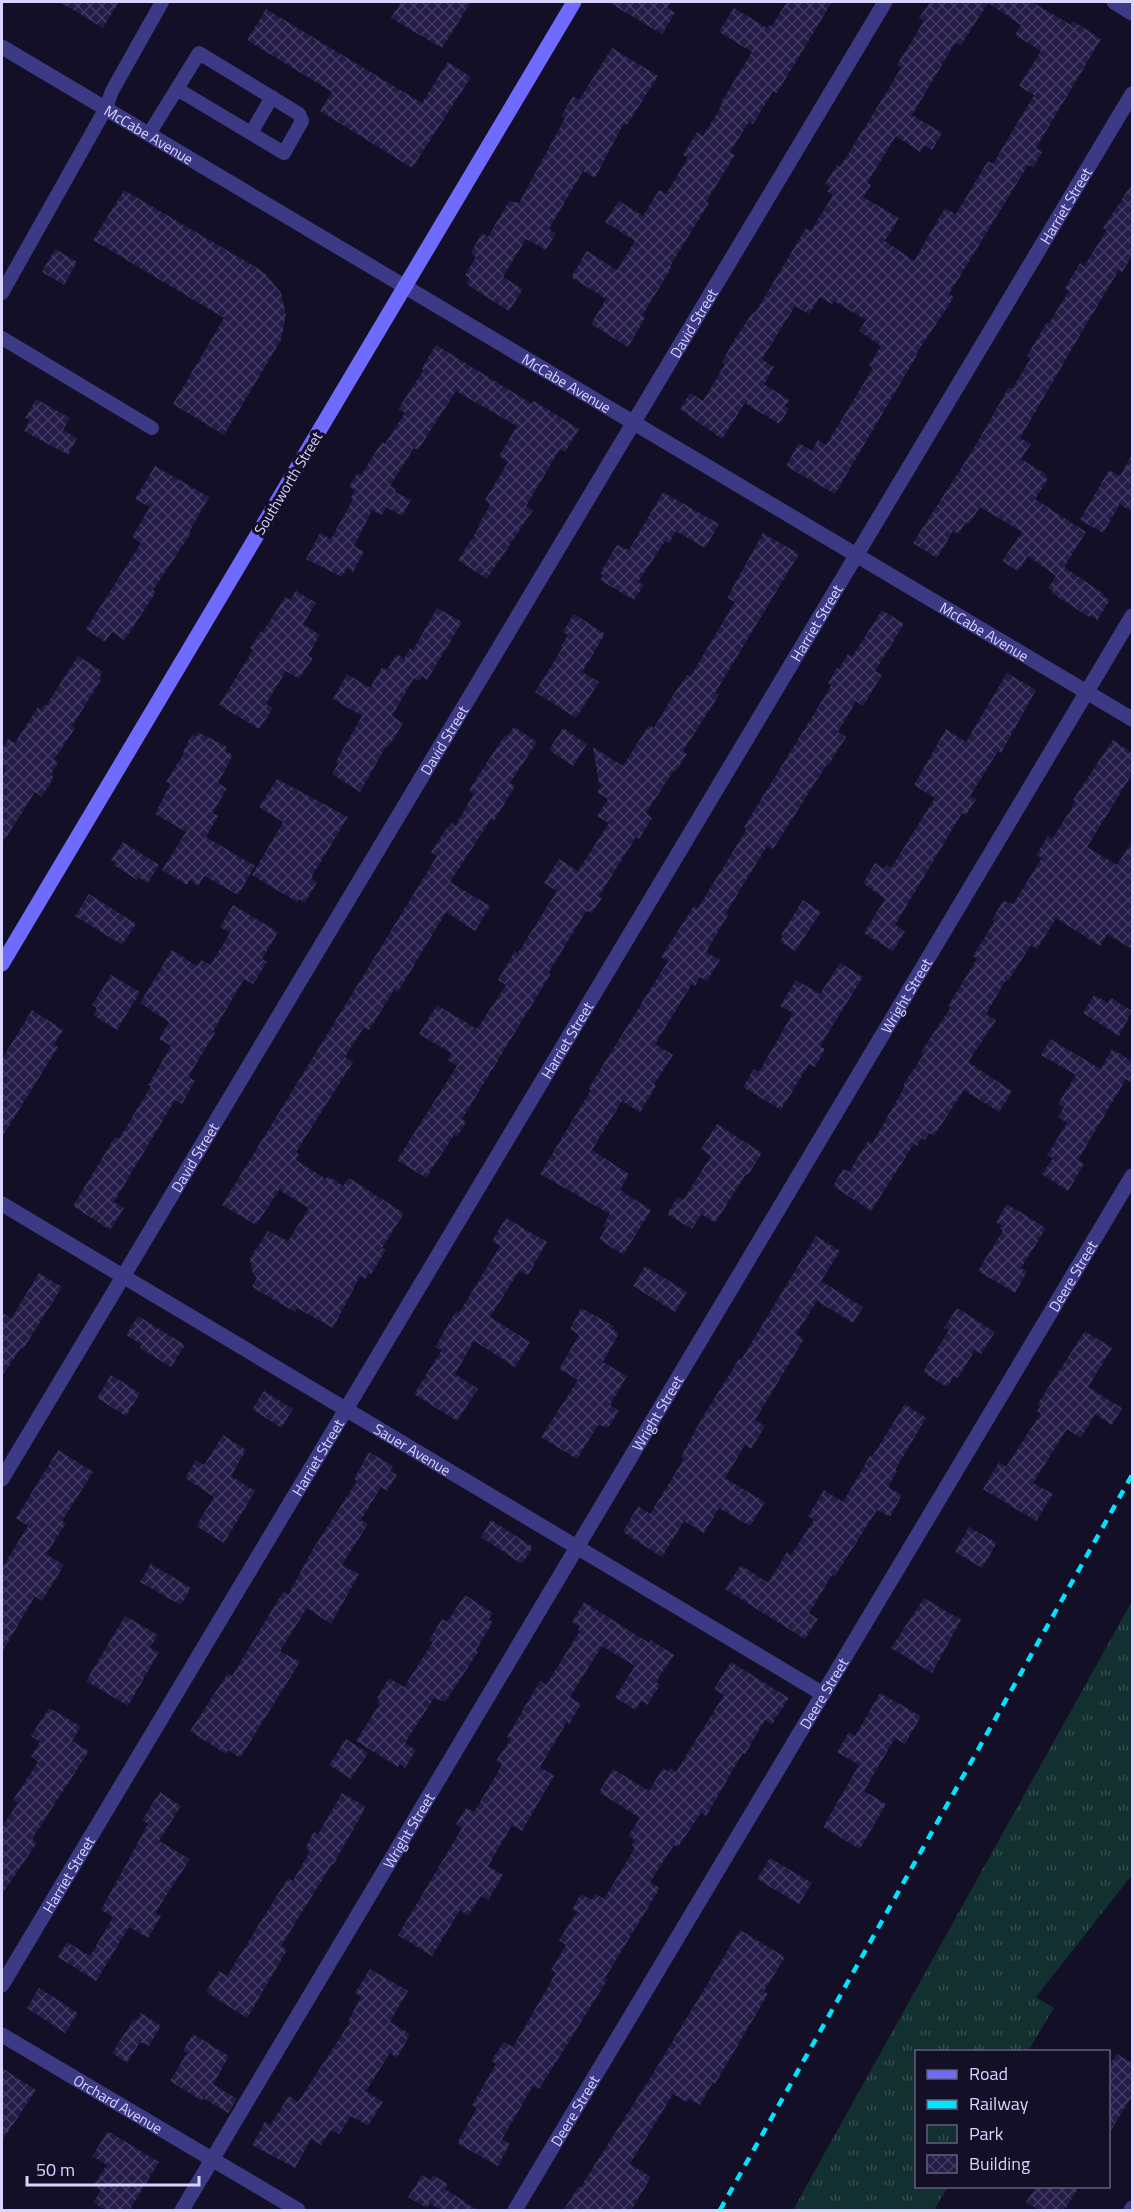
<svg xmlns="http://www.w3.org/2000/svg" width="1134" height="2212" font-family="'Titillium Web',sans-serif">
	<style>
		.park { fill: url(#park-tufts) }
		.building { fill: url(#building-cross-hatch); fill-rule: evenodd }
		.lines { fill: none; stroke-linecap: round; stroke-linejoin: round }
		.service { stroke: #3d3a85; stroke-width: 14 }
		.minor { stroke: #3d3a85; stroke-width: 15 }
		.secondary { stroke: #6f6bff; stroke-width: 15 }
		.rail { stroke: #00e5ff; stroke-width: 4.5; stroke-dasharray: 9 8; stroke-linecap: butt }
		.labels { text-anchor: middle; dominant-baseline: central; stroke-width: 6; stroke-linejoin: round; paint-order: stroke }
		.street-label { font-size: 15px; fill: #d9d4ff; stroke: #130f26 }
	</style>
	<defs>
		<pattern id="park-tufts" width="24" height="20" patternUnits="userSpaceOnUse" patternTransform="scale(1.5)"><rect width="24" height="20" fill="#12302f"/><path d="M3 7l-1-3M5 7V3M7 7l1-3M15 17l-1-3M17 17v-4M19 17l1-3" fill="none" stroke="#344d4e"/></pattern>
		<pattern id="building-cross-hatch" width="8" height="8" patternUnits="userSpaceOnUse" patternTransform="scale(1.5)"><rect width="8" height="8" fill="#241b47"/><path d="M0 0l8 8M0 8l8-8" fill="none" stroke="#433b63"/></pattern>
	</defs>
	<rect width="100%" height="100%" fill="#130f26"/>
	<path class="park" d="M1132,1601V1875L1036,1997L1054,2008L1028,2051L916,2052V2186L948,2187L934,2210H793Z"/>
	<g class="building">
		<path d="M60,2H119L103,28Z"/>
		<path d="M401,2H471L442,48L391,18Z"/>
		<path d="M608,2H671L667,8L675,13L662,34Z"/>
		<path d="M787,2H832L777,93L773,91L753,124L749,122L730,152L735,155L706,202L709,203L670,266L672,267L642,316L645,318L628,347L591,324L606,299L571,277L587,251L617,270L635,241L605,222L619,201L643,216L659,190L666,194L688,158L683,155L697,132L703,136L722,105L720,104L752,52L719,32L734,8L767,28L769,25L771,27Z"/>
		<path d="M930,2H1032L1071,25L1073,21L1101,39L1036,148L1042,152L1033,167L1028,165L949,294L954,297L916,354L917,355L835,494L786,466L799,443L812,451L818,440L826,445L873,368L869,365L881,346L859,331L866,320L834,301L832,304L820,297L809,314L795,306L762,359L774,367L764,384L789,400L785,406L789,409L779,424L745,403L722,439L680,409L690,393L703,401L725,364L722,362L733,342L753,312L755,313L806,228L811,231L833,195L827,191L830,187L825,184L837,165L840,167L891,85L901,68L897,65L924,21L919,18ZM988,3L1021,25L1015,35L1041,51L1019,86L1034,95L993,164L988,161L956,214L945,208L914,261L885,241L899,218L863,197L871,185L867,183L896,136L920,152L925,145L932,150L942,133L912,115L955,43L961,45Z"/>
		<path d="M266,9L422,103L448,62L471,77L412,168L320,111L332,92L247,40Z"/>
		<path d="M612,48L658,76L627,125L624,123L595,178L583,171L549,229L556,233L546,250L526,239L503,277L523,289L509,311L466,284L469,278L465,275L476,257L471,253L482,233L488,237L509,201L519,203L565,118L561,116L573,96L579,100Z"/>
		<path d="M1132,184V256L1122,272L1119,270L1087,323L1020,438L1031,444L1021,459L1047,475L1045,477L1048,479L1035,499L1086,532L1064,567L1104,594L1103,596L1110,600L1097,620L1091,616L1089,617L1052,593L1053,591L1048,588L1056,576L1028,556L1018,571L1002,561L1022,532L980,507L969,524L966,522L958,534L953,531L937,558L913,543L974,448L1009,387L1012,389L1031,358L1027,356L1047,322L1049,323L1069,291L1065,288L1080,263L1084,266L1107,230L1103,228Z"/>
		<path d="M124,190L264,272L281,293L286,315L281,340L224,435L173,404L224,318L93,240Z"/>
		<path d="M55,249L77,262L64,285L42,272Z"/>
		<path d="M436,345L532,404L534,401L579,429L565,452L560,449L526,506L533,510L487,579L458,560L480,526L478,525L490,506L485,500L508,462L499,456L517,426L456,391L418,450L414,448L390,486L396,489L395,492L411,500L402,516L386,507L382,515L372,510L354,546L364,552L353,572L347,568L342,577L306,559L320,533L331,539L353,499L351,497L355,490L349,487L357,473L361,475L382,442L385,444L405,413L398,409L423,371L422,368Z"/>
		<path d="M36,399L70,418L63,430L77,438L68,455L24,431L30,420L25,418Z"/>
		<path d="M1132,454V512L1120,504L1103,533L1080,520L1109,470L1120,476Z"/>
		<path d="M155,466L209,497L189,532L191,533L153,590L156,592L130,632L124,640L112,632L105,642L86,629L141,543L132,537L150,507L135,499Z"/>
		<path d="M663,492L719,524L705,548L676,531L669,543L665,541L638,582L644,585L634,600L600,580L603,575L600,573L617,545L629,550Z"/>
		<path d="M763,533L799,554L715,693L719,695L683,751L687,754L676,771L674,770L646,813L652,818L639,839L636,837L599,896L602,898L592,913L588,911L585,913L549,972L550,975L462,1119L466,1122L457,1137L454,1135L426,1178L397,1160L457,1066L448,1060L451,1053L419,1034L437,1005L477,1029L506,985L498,980L515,951L518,953L555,894L557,891L544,883L559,859L578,871L609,823L597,816L608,799L597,792L602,785L599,783L593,747L623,766L649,725L654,728L674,694L687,675L690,677L735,602L727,598Z"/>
		<path d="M296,591L316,603L303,624L320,635L308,655L313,658L299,679L286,671L266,704L273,708L259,729L219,705L253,650L250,648L261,631L263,632L285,597L290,600Z"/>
		<path d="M437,608L462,622L427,680L422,676L419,681L414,678L392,716L403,723L393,740L388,747L386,746L360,792L332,774L338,764L335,763L362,716L333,699L347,674L370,688L382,667L387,670L397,654L404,659L410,648L413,650Z"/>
		<path d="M882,610L904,624L875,671L882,675L863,706L856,701L838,732L846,737L834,756L829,765L827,764L773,849L767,846L726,913L728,915L706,952L720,960L707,981L700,977L695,986L692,984L655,1044L673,1055L654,1085L656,1086L640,1112L622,1101L592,1150L629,1174L620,1190L651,1210L623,1255L599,1239L606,1228L603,1226L610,1214L540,1174L591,1090L588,1089L668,961L661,957L694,906L698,908L745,832L746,828L744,827L828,691L831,685L828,683L837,668L839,669L848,654L852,657Z"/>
		<path d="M574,614L605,634L582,672L599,682L576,718L535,692L563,647L561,646L568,635L563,632Z"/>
		<path d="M78,656L103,672L99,679L101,680L72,726L75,728L54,760L58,762L51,775L54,777L42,797L35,792L2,844V777L5,771L2,760V749L8,739L15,743L38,707L41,710L44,705L46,706Z"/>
		<path d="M1007,673L1036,690L1001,753L998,751L970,796L976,799L966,815L962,813L895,925L905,931L893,951L864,933L885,899L863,883L875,863L884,869L887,865L891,868L935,798L914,785L946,729L966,742Z"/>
		<path d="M514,727L537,742L510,783L515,786L494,821L491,819L450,882L490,906L475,931L446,912L398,992L394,990L369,1030L364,1027L345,1057L353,1062L296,1152L299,1154L296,1160L326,1179L328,1176L343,1186L349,1178L404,1213L382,1248L386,1250L371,1274L369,1273L365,1279L360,1276L333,1328L297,1308L295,1312L252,1287L257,1278L252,1271L250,1258L268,1231L288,1241L309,1208L279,1190L256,1225L222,1205L437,856L431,852L448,826L451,823L455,826L474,794L469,790L505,735L507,737Z"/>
		<path d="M563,728L587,744L573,766L549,750Z"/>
		<path d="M198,732L227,747L225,751L233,755L218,783L227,789L212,813L218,816L206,837L255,866L238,895L205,876L198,886L190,880L187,885L162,870L186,832L155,814L170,785L166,782L184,753L183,752L192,734L196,737Z"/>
		<path d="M1113,740L1132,753V774L1087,847L1117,865L1132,841V949L1107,934L1100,946L1056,918L1037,949L1031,945L1008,981L1006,980L986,1014L996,1020L968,1062L1012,1091L999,1112L964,1090L934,1136L929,1133L925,1140L922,1138L917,1146L914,1144L871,1211L833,1186L843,1169L849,1172L868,1141L872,1144L905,1086L903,1085L924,1054L921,1052L951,1007L948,1006L977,959L973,956L995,921L992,920L1003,901L1013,904L1042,858L1036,855L1048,836L1052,839L1072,808L1075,801L1073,800Z"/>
		<path d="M277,779L348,817L312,876V879L317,882L305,903L299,899L297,902L252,875L283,822L259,807Z"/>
		<path d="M123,842L159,865L148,883L138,877L137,880L114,865L116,863L111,860Z"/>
		<path d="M89,894L136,924L122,945L75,916Z"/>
		<path d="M803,900L821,912L795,951L780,941L783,936L781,935Z"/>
		<path d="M233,905L278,932L262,959L267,962L253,984L244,979L213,1032L215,1033L188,1077L195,1081L182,1104L175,1100L114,1202L124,1208L110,1230L73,1206L115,1137L119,1139L151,1086L148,1085L171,1046L159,1039L169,1022L140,1003L172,950L197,966L201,960L210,965L230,933L220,927Z"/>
		<path d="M840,963L863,977L821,1044L820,1046L825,1049L815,1067L809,1064L781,1110L743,1087L754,1069L759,1072L793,1013L780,1006L796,980L820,994Z"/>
		<path d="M111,975L140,992L117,1030L93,1015L97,1008L92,1005Z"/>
		<path d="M1094,995L1108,1003L1111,998L1132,1011L1119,1036L1083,1013Z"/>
		<path d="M32,1010L63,1030L54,1044L58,1047L2,1137V1059Z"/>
		<path d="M1050,1039L1101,1069L1112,1049L1132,1061V1083L1126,1079L1078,1160L1084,1164L1068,1191L1042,1174L1053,1158L1047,1155L1067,1123L1058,1117L1064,1107L1058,1104L1076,1075L1041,1055Z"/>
		<path d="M717,1124L762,1153L748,1175L746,1174L715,1223L701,1214L692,1229L667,1214L678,1197L683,1200L711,1156L701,1149Z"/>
		<path d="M1007,1204L1046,1228L1021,1268L1027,1272L1015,1293L978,1271L1003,1230L1000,1228L1002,1226L996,1222Z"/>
		<path d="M506,1218L547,1242L528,1275L519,1271L490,1317L530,1342L515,1367L474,1341L455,1374L478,1389L457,1421L414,1394L442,1350L435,1347L456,1311L459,1313L500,1246L492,1241Z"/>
		<path d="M816,1236L840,1251L821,1281L863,1307L853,1323L817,1301L796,1334L804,1339L755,1420L765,1426L751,1449L745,1445L725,1478L765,1502L750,1526L719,1508L704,1533L684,1521L662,1557L623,1532L638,1506L650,1514L684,1459L681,1457L702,1418L739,1359L741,1360Z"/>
		<path d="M645,1266L687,1292L675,1312L633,1286Z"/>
		<path d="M39,1273L62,1287L23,1349L21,1348L2,1376V1312L11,1319Z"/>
		<path d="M581,1308L614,1326L612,1329L619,1333L603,1362L627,1376L610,1405L619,1411L608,1428L598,1425L577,1459L541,1437L578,1380L559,1369L579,1335L570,1329Z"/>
		<path d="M957,1308L995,1332L981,1354L975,1350L958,1378L954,1376L947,1387L923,1372L949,1330L944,1328Z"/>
		<path d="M138,1316L185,1345L171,1367L140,1348L142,1345L126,1335Z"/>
		<path d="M1085,1331L1112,1348L1088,1387L1122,1408L1112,1425L1095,1414L1081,1438L1067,1429L1033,1483L1053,1494L1036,1521L983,1489L999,1462L1006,1467L1041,1413L1037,1411L1040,1407L1037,1405Z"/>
		<path d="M111,1375L140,1393L126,1416L97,1398Z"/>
		<path d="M264,1391L293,1409L281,1428L252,1409Z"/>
		<path d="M905,1404L926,1418L895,1470L897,1471L888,1487L902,1495L890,1517L877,1510L835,1576L832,1575L809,1613L818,1619L805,1639L725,1589L741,1565L768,1583L787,1552L791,1555L814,1520L808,1516L824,1490L843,1502L870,1456L872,1457Z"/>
		<path d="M223,1435L246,1450L231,1476L255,1491L224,1543L196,1526L214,1497L185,1478L196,1460L204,1465Z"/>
		<path d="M58,1450L93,1472L62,1521L66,1523L46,1554L64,1565L42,1601L35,1596L2,1652V1568L28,1526L16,1518Z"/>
		<path d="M369,1452L393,1466L390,1471L397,1475L387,1491L381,1487L361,1520L368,1524L342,1565L359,1574L331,1624L307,1608L280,1651L300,1662L240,1758L228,1750L226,1754L190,1731L228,1673L232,1676L283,1592L288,1595L313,1549L357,1481L354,1479Z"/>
		<path d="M491,1520L533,1547L522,1564L481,1537Z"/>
		<path d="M969,1527L997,1543L982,1568L955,1552Z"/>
		<path d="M151,1564L191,1588L181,1605L140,1582Z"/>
		<path d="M465,1595L493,1613L489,1620L493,1622L476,1650L478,1652L445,1702L434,1698L405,1743L416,1750L405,1768L400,1764L398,1767L356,1741L379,1705L377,1704L380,1699L377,1698L389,1678L404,1687L433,1642L429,1640L442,1619L447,1622Z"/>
		<path d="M924,1598L961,1620L932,1673L891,1648Z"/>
		<path d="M584,1602L649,1643L651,1640L674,1655L656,1682L660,1685L647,1705L642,1701L635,1710L615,1697L635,1666L602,1646L570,1697L581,1704L569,1724L567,1722L540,1767L554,1776L522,1831L512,1825L488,1866L503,1875L488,1900L481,1896L468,1916L460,1910L432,1956L398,1935L462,1828L456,1824L466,1808L474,1812L502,1765L496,1761L511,1739L507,1737L540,1681L546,1685L580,1631L578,1630L580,1627L572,1622Z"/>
		<path d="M125,1616L158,1635L150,1648L159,1652L128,1706L86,1681Z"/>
		<path d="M731,1662L789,1698L772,1724L765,1720L745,1754L743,1753L706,1816L701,1813L678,1847L674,1845L650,1882L660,1888L605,1978L608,1979L558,2059L539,2089L533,2086L502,2139L510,2144L498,2166L457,2143L477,2108L472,2105L496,2064L491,2061L504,2042L513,2047L556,1973L551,1970L566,1945L559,1940L577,1912L572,1909L581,1894L592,1900L596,1894L604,1899L635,1848L632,1845L635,1840L628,1836L640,1818L599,1792L613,1769L649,1791L663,1768L668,1772L670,1768L676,1772L724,1695L714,1689Z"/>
		<path d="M880,1693L921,1716L905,1744L895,1738L864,1791L886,1804L860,1849L823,1827L859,1765L837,1752L849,1732L855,1736Z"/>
		<path d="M49,1708L81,1726L72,1741L89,1751L32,1839L37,1843L2,1894V1827L18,1803L13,1800L38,1762L31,1757L40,1742L31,1736Z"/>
		<path d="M346,1739L368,1753L351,1779L329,1765Z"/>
		<path d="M160,1792L181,1806L159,1841L190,1859L155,1913L161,1916L148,1938L129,1927L96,1981L58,1957L67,1942L90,1956L113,1917L101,1910L148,1824L142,1820Z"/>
		<path d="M342,1793L365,1806L363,1812L333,1865L332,1864L281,1946L287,1950L247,2018L206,1992L219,1971L227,1976L288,1878L293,1881L310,1851L305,1848L314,1832L318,1834Z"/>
		<path d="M770,1858L812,1883L799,1904L757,1879Z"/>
		<path d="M740,1930L785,1957L764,1991L768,1994L715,2084L713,2082L700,2105L689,2099L687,2102L673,2094L630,2164L651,2177L631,2211H563L578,2187L580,2188L654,2072Z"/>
		<path d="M370,1969L408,1991L390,2022L410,2034L397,2058L390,2053L366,2091L383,2102L368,2126L351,2116L339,2134L331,2130L321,2145L311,2139L295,2168L252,2145L265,2122L270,2125L289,2096L298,2102L350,2022L348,2021L361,1997L355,1993Z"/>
		<path d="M39,1988L78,2013L65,2033L27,2008Z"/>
		<path d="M141,2013L161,2026L149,2046L140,2042L127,2063L112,2053L134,2019L136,2021Z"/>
		<path d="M193,2034L229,2056L213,2084L237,2099L228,2113L203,2098L202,2101L170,2081L187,2053L183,2051Z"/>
		<path d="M1117,2054L1132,2063V2096L1108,2135V2067Z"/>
		<path d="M2,2068L36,2090L2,2141Z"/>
		<path d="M108,2131L159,2162L129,2211H106L93,2202L101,2191L93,2186L107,2165L92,2156Z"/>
		<path d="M422,2175L430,2180L433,2175L448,2184L445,2189L479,2211H442L430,2203L427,2208L408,2197Z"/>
		<path d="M1036,2187H1079L1064,2211H1040L1026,2202Z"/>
	</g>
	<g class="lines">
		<g class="service">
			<path d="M251,133L272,97"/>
			<path d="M149,134L199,53L299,114L302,121L284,153L177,89"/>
			<path d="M2,293L106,108L112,91L162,2"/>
			<path d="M2,338L152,428"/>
		</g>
		<g class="minor">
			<path d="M1114,2L1132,13"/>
			<path id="s1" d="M2,47L1132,719"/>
			<path id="s2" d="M2,1204L823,1694"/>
			<path id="s3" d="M2,1479L885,2"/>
			<path id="s4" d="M2,1985L1132,94"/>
			<path id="s5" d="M2,2035L298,2210"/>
			<path id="s6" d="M182,2210L1132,616"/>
			<path id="s7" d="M515,2210L1132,1176"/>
			<path d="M1131,2210L1132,2208"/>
		</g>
		<path class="secondary" d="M2,964L574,2"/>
		<path class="rail" d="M720,2210L1132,1475"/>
	</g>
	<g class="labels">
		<g class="street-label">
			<text stroke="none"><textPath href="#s1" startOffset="171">McCabe Avenue</textPath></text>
			<text stroke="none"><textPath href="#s4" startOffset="2073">Harriet Street</textPath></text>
			<text stroke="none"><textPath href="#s3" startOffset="1347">David Street</textPath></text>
			<text stroke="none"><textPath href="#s1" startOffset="657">McCabe Avenue</textPath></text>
			<text transform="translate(288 483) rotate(-59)">Southworth Street</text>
			<text stroke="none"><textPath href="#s4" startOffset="1587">Harriet Street</textPath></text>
			<text stroke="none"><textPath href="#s1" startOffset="1143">McCabe Avenue</textPath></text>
			<text stroke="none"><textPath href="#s3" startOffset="861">David Street</textPath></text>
			<text stroke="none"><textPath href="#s6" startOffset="1414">Wright Street</textPath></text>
			<text stroke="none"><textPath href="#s4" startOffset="1101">Harriet Street</textPath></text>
			<text stroke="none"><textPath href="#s3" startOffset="375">David Street</textPath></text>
			<text stroke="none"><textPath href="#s7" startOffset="1088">Deere Street</textPath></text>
			<text stroke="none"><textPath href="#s6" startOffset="928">Wright Street</textPath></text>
			<text stroke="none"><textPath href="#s2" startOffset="478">Sauer Avenue</textPath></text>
			<text stroke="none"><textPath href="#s4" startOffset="615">Harriet Street</textPath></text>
			<text stroke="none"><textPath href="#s7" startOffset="602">Deere Street</textPath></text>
			<text stroke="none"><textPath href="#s6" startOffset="442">Wright Street</textPath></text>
			<text stroke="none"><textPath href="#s4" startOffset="129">Harriet Street</textPath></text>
			<text stroke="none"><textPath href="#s5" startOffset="135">Orchard Avenue</textPath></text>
			<text stroke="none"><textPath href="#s7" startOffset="116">Deere Street</textPath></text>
		</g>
	</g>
	<rect width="1134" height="2212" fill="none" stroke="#d9d4ff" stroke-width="6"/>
	<rect x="915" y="2050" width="195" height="138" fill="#130f26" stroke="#625e7d" stroke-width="1.5"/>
	<rect x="927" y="2070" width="30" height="9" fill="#6f6bff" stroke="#625e7d" stroke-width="1.5"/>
	<text x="969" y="2080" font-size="18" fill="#d9d4ff">Road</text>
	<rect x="927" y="2100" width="30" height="9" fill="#00e5ff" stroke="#625e7d" stroke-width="1.5"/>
	<text x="969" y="2110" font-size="18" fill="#d9d4ff">Railway</text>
	<rect x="927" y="2125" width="30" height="18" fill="url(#park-tufts)" stroke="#625e7d" stroke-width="1.5"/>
	<text x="969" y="2140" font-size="18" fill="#d9d4ff">Park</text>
	<rect x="927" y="2155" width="30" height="18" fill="url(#building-cross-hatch)" stroke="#625e7d" stroke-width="1.5"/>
	<text x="969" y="2170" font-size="18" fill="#d9d4ff">Building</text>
	<path d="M27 2176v9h172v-9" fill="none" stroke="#d9d4ff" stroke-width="3"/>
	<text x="36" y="2176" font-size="18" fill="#d9d4ff" stroke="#130f26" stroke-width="4.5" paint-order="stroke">50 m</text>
</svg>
